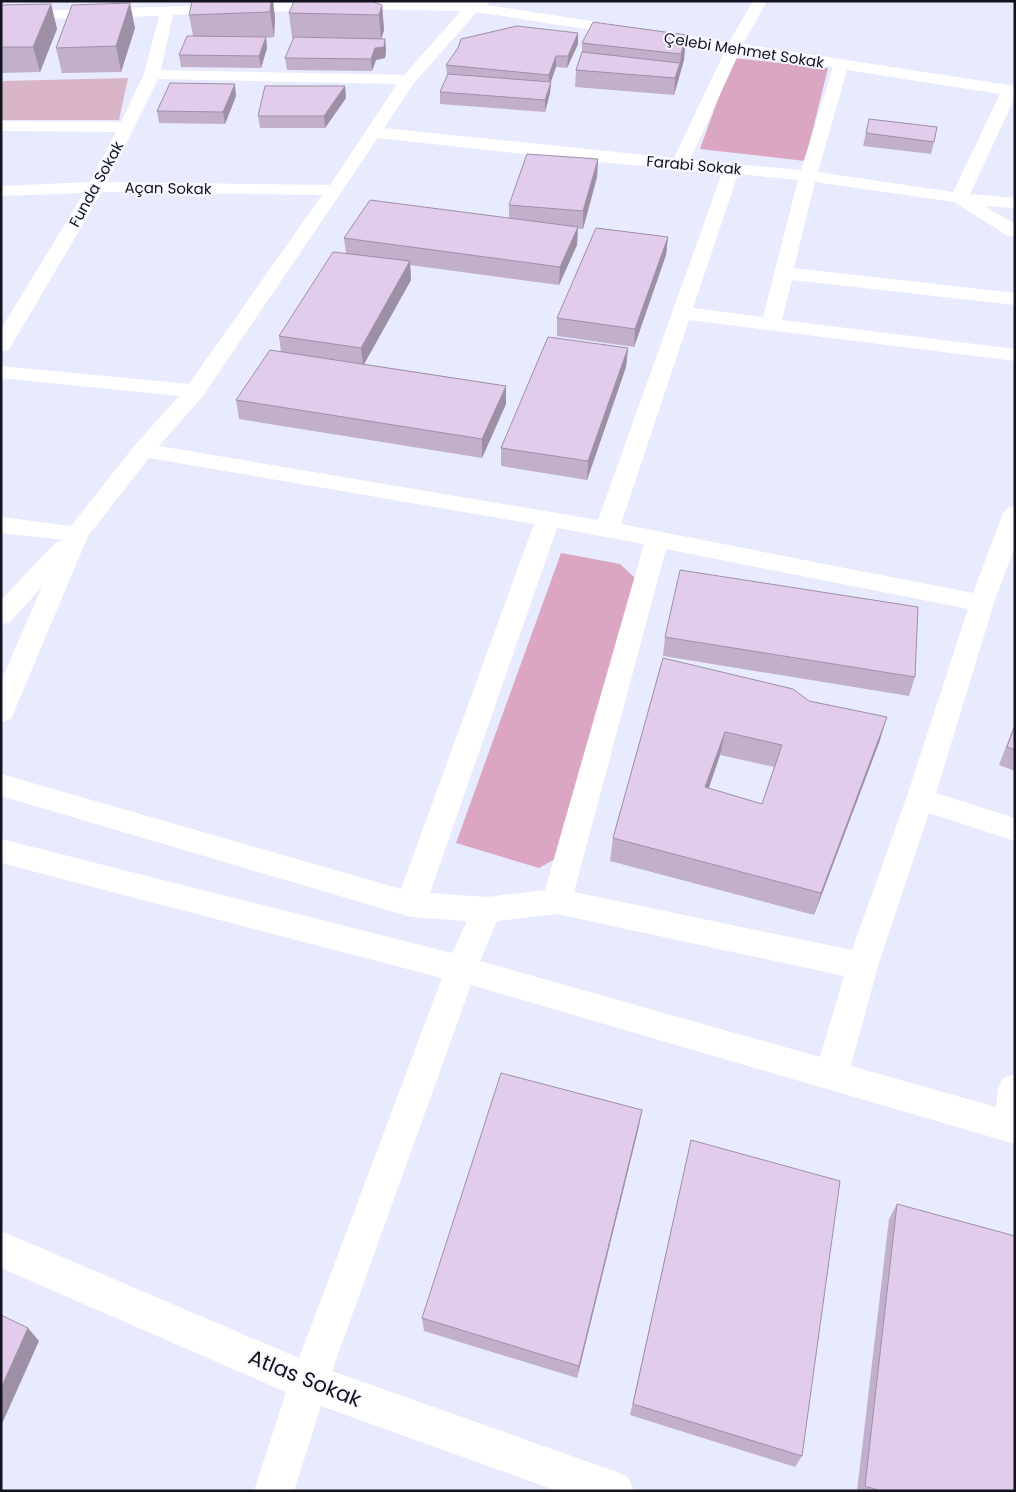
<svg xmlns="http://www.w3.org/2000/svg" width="1016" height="1492" font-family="Poppins,sans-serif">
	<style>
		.green { fill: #d8b6c7 }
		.forest { fill: #daa6c1 }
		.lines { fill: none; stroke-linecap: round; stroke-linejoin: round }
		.minor { fill: #fff; fill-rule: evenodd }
		.wall { fill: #c2b0ca; fill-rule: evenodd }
		.shaded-wall { fill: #9e90a4 }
		.building { fill: #e1cdeb; stroke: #9e90a4; fill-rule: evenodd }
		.labels { text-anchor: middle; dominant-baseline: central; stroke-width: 4; stroke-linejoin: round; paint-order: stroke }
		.far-street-label { font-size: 15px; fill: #12131f; stroke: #f7f8ff }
		.near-street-label { font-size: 21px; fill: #12131f; stroke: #f7f8ff }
	</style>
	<rect width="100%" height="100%" fill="#e8eafe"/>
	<path class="green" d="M128,78L119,120H1V81Z"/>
	<g class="forest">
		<path d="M733,58L828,68L805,161L700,149Z"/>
		<path d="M561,553L620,564L635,578L557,858L539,868L456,843Z"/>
	</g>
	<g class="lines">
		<path class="minor" d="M339,1H490L487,5L729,42L753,1H767L743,44L1015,86V97L970,194L1015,198V208L984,206L1015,224V237L1008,236L954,202L815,182L794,268L1015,293V305L792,280L782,320L1015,349V361L689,320L621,524L973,593L1003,513L1007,508L1015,506V546L994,603L936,793L1015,818V841L929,813L878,966L851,1066L996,1107L998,1089L1003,1078L1015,1074V1144L471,985L332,1371L614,1471L628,1477L634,1491H557L321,1406L294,1491H254L286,1392L1,1268V1231L299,1358L442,978L1,863V839L452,953L467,921L411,917L1,796V774L401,889L534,524L149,458L88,536L14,712L11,719L1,722V681L42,587L10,622L1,625V600L55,543L63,540L1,533V517L71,526L135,445L179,396L1,378V366L189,384L322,195L102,192L11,346L8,350L1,352V329L84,193L1,196V186L90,182L116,132L1,131V121L121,122L144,74L159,16L1,20V12ZM358,9L461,11L404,75L161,70L173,15ZM477,12L725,51L674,158L384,128L414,83ZM739,53L833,67L801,170L690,160ZM847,70L1000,94L953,192L818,172ZM158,79L397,84L330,185L107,182ZM378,138L588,161L722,173L598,520L159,446L203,396ZM738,174L798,180L763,317L693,308ZM557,528L644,544L545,890L487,897L430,893ZM666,549L968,609L906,799L852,950L574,892ZM557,914L844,976L820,1057L480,961L497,921Z"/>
	</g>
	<g class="wall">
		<path d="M273,1L275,18L274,37L266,38L267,48L261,68L181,67L179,55L193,36L189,15Z"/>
		<path d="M51,4L57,29L40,72L1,73V5Z"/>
		<path d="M382,5L384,30L381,39H385L386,50L385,58L376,60L372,71L287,70L285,58L294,38H292L289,13Z"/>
		<path d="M135,28L121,72L62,73L56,48Z"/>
		<path d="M686,35L684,60L674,95L575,87L576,70L582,52V43Z"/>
		<path d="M578,44L567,68L556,67L551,82L550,93L545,112L440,104V92L447,76L446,65Z"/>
		<path d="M345,86L346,98L325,128H260L258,116Z"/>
		<path d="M236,96L225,124L159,123L157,111Z"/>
		<path d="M869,119L934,142L931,154L863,146Z"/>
		<path d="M598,159L597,177L583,229H578L577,245L559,285L410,265L411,280L364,364L506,386V404L482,458L239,419L236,400L281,352L279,336L346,253L344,238L509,218V205Z"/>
		<path d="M668,237L666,255L634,347L557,336V318Z"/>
		<path d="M628,348L626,367L587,480L501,466V448Z"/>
		<path d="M665,637L915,677L909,696L663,656Z"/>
		<path d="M663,658L809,701L880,740L814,915L610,861L613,838ZM720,755L774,767L762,804L709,788Z"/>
		<path d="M1015,723V771L999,765Z"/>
		<path d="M639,1126L577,1378L424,1331L422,1318Z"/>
		<path d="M691,1140L802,1456L795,1467L630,1415Z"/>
		<path d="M897,1204L1015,1491H857L889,1219Z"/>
	</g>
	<g class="shaded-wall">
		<path d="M271,1H273L275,18L274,37L270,12Z"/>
		<path d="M130,3L135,28L121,72L116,46Z"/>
		<path d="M51,4L57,29L40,72L33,47Z"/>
		<path d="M382,5L384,30L381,40L379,15Z"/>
		<path d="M578,33V44L567,68L568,56Z"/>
		<path d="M686,35L684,60L674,95L675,78L680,63L681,54Z"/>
		<path d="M266,37L267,48L261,68L259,56Z"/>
		<path d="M385,39L386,50L385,58L376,60L372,71L371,59L375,48Z"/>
		<path d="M556,56V67L549,86V75Z"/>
		<path d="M551,82L550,93L545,112V100Z"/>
		<path d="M235,84L236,96L225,124L223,112Z"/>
		<path d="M345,86L346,98L325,128L324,116Z"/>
		<path d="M598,159L597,177L583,229V211Z"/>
		<path d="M578,227L577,245L559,285L560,267Z"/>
		<path d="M668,237L666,255L634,347L635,329Z"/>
		<path d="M410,261L411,280L363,366L361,348Z"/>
		<path d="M628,348L626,367L587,480L588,461Z"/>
		<path d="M506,386V404L482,458V439Z"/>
		<path d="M887,717L880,740L814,915L821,893Z"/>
		<path d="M725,732L720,755L701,810L705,787Z"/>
		<path d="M642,1110L639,1126L577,1378L579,1366Z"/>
		<path d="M28,1328L39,1341L1,1426V1388Z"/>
	</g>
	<g class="building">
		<path d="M192,1H271L270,12L189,15Z"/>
		<path d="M294,1H371L382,5L379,15L289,13Z"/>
		<path d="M130,3L116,46L56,48L72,5Z"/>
		<path d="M51,4L33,47H1V5Z"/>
		<path d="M593,22L686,35L681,54L582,43Z"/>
		<path d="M517,26L578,33L568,56H556L549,75L446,65L458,48L461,39Z"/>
		<path d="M187,36L266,37L259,56L179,55Z"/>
		<path d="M294,37L385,39L384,47L375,48L371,59L285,58Z"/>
		<path d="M582,52L680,63L675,78L576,70Z"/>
		<path d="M448,74L551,82L545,100L440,92Z"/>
		<path d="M170,83L235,84L223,112L157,111Z"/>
		<path d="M265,86H345L324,116H258Z"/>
		<path d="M869,119L937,127L934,142L866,133Z"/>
		<path d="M527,154L598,159L583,211L509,205Z"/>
		<path d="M370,200L578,227L560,267L344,238Z"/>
		<path d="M596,228L668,237L635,329L557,318Z"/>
		<path d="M333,252L410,261L361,348L279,336Z"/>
		<path d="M548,337L628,348L588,461L501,448Z"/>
		<path d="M270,350L506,386L482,439L236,400Z"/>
		<path d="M680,570L918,607L915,677L665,637Z"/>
		<path d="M663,658L793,689L809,701L887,717L821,893L613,838ZM725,732L782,745L762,804L705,787Z"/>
		<path d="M1015,725V750L1007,747Z"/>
		<path d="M501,1073L642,1110L579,1366L422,1318Z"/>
		<path d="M691,1140L840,1181L802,1456L633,1404Z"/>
		<path d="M897,1204L1015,1236V1491H881L865,1486Z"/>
		<path d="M1,1315L28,1328L1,1388Z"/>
	</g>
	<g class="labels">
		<g class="far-street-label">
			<text transform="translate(744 50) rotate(9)">Çelebi Mehmet Sokak</text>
			<text transform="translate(694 165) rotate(5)">Farabi Sokak</text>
			<text transform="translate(96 184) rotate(-61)">Funda Sokak</text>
			<text transform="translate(168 188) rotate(1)">Açan Sokak</text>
		</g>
		<g class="near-street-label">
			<text transform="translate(305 1378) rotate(22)">Atlas Sokak</text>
		</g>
	</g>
	<rect width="1016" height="1492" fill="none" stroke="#12131f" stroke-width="5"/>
</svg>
